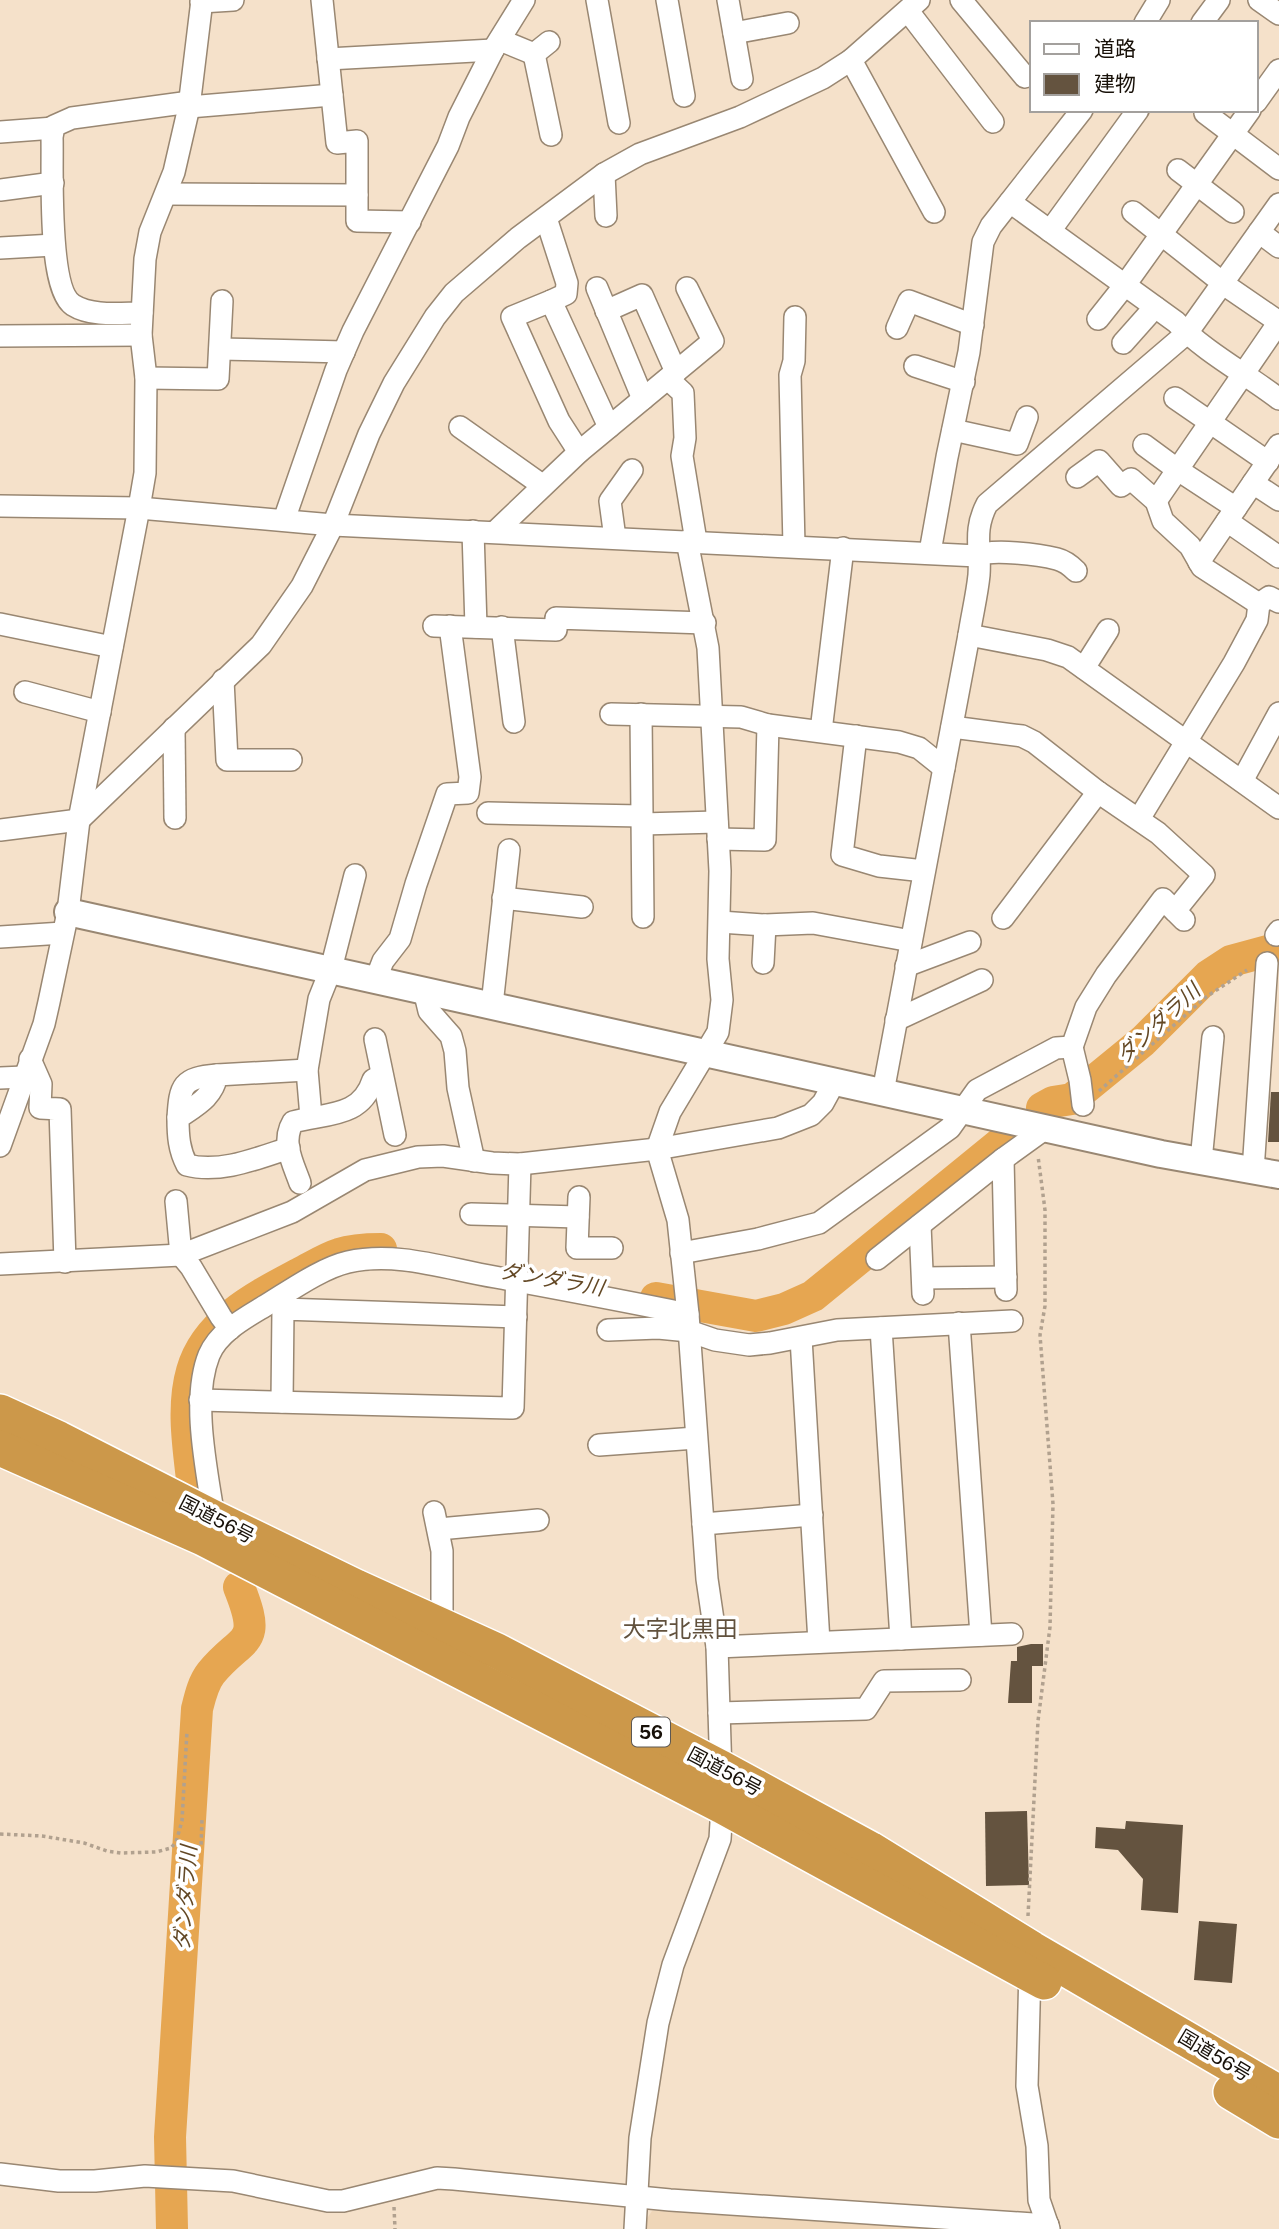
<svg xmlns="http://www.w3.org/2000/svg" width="1279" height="2229" font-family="'Public Sans','Noto Sans JP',sans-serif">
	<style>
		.built { fill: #efd6b8 }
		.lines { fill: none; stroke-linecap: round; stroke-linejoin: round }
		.river { stroke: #e6a651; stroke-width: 32 }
		.building { fill: #64533f }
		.minor-casing { stroke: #998772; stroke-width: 24 }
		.tertiary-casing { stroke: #998772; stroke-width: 30 }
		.trunk-casing { stroke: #fff; stroke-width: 38 }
		.path { stroke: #b1a18f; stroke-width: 3.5; stroke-dasharray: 3.5 3.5; stroke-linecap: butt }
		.minor { stroke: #fff; stroke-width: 21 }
		.tertiary { stroke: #fff; stroke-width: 26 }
		.trunk { stroke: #cc984a; stroke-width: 35 }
		.labels { text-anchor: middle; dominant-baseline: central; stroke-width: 7; stroke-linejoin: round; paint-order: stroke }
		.shield { fill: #fff; stroke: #5d5853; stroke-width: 2 }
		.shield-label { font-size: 18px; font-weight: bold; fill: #181109 }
		.street-label { font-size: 19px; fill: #181109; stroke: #fff }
		.water-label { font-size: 21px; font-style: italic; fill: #634825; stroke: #fff }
		.quarter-label { font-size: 23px; fill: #61513d; stroke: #fff }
	</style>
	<rect width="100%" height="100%" fill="#f5e1ca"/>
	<path class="built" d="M652,2211H658L981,2229H645L646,2220Z"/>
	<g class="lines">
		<g class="river">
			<path d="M1042,1108L1053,1102L1072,1099L1143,1041L1208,976L1231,961L1279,948"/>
			<path d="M656,1298L756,1316L784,1309L813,1296L1007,1138"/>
			<path d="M192,1479C188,1445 182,1405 192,1371C206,1321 257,1296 300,1273C312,1267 326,1258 339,1254C351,1250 368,1249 381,1249"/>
			<path d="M172,2229L170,2137L197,1709C200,1697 203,1683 211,1673C243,1634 263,1647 239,1587"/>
		</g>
	</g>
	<g class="building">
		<path d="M1271,1092H1279V1142H1268Z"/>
		<path d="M1031,1644H1043V1666H1032V1703H1008L1011,1661H1017V1647Z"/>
		<path d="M1027,1811L1029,1885L986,1886L985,1812Z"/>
		<path d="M1126,1821L1183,1825L1178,1913L1141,1910L1143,1879L1118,1850L1095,1848L1096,1827L1125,1829Z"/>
		<path d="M1199,1921L1237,1924L1232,1983L1194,1980Z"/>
	</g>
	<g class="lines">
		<defs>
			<g id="minor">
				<path d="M322,0L337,143L357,141V221L410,222"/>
				<path d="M597,0L619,123"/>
				<path d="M667,0L684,96"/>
				<path d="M728,0L742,79"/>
				<path d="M961,0L1025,77"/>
				<path d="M1259,0L1279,14"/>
				<path d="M201,2L233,0"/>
				<path d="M908,11L993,122"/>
				<path d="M1145,23L1159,0"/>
				<path d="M1202,23L1219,0"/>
				<path d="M734,33L788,23"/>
				<path d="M500,40L534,54L549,42"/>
				<path d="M534,54L551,135"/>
				<path d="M328,59L493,50"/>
				<path d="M851,60L934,212"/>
				<path d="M1256,102L1279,70"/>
				<path d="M189,107L332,95"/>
				<path d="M1205,113L1279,169"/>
				<path d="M0,132L54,128"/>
				<path d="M1178,170L1233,212"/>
				<path d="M604,174L606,216"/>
				<path d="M0,190L53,183"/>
				<path d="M166,194L357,195"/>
				<path d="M1010,202L1176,322C1206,353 1245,373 1279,399"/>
				<path d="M1133,212L1214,276"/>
				<path d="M546,218L567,283L566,294L551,301"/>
				<path d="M1050,231L1138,110"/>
				<path d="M1259,232L1279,247"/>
				<path d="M0,248L54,245"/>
				<path d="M1222,283L1279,322"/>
				<path d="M597,288L643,399"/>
				<path d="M606,311L642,295L676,372"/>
				<path d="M142,313C121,313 92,317 73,305C47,288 53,169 52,137L54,126L72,118L190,102"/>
				<path d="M1098,319L1125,285L1250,110"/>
				<path d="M897,328L909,301L973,325"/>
				<path d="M0,336L141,335"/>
				<path d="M1123,343L1155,307"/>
				<path d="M220,349L344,352"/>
				<path d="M915,366L964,382"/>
				<path d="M146,378L218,379L222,301"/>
				<path d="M668,379L683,393L685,438L682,456L696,541"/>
				<path d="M1175,398L1268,462"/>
				<path d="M460,427L542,485"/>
				<path d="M953,430L1017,444L1027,417"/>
				<path d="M1144,445L1178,470L1236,508"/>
				<path d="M579,452L559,421L512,317L551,301L609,427"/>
				<path d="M1077,477L1099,461L1121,486L1131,479L1156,501L1163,521L1190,546L1202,567L1259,604"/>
				<path d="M1253,483L1279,500"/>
				<path d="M1156,501L1279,322"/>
				<path d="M0,506L139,508L333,525L978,556C991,548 1041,555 1057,559C1065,561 1070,565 1076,571"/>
				<path d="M284,520L336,370L353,331L448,146L459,117L493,50L524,0"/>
				<path d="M1227,521L1279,557"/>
				<path d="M473,531L476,627"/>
				<path d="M495,532L579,452L713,341L687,288"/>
				<path d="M615,538L610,501L632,470"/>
				<path d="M794,546L790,375L794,361L795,317"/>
				<path d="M930,552L947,457L969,352L983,242L991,226L1082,110"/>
				<path d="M1199,562L1279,445"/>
				<path d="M0,624L112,647"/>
				<path d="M434,626L556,630V618L705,623"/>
				<path d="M502,627L514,722"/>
				<path d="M969,635L1047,650L1068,657L1279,808"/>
				<path d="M1084,668L1108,630"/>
				<path d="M223,680L227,760H291"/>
				<path d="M25,692L100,712"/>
				<path d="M611,714L741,717L768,725L899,742L919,748L944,768"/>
				<path d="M641,714L643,917"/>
				<path d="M952,727L1022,736L1034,742L1098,792L1158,833L1204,875L1175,911"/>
				<path d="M174,728L175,818"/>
				<path d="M821,731L843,548"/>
				<path d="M856,736L842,855L879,866L924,871"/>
				<path d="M1242,781L1279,713"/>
				<path d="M488,813L642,816"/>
				<path d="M1139,819L1234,663L1257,620L1259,604L1269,597L1279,602"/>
				<path d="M642,824L717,822"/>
				<path d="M0,830L79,820L261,645L302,586L333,525L369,434L394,383L435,317L454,293L518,238L604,174L640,154L740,117L823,78L851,60L919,0"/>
				<path d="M718,839L765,840L768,725"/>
				<path d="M503,898L582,907"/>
				<path d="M1003,918L1098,792"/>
				<path d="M720,922L765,925L813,923L911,941"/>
				<path d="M1276,935L1279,931"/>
				<path d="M0,937L63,933"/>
				<path d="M763,963L765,925"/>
				<path d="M906,966L970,942"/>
				<path d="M376,979L383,961L400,939L416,884L447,794L468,793L470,777L450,626"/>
				<path d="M424,990L429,1011L451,1036L455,1051L458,1088L474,1161"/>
				<path d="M492,1005L509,850"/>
				<path d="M896,1020L982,980"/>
				<path d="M375,1039L395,1135"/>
				<path d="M1072,1047L1080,1080L1083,1105"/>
				<path d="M30,1059L41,1084L40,1108L60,1109L65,1262"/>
				<path d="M0,1078L24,1077"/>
				<path d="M883,1092L969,635C972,615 977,595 979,575C981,547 973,531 987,504L1187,333L1279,204"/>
				<path d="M311,1117L307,1070L319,999L331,969L355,875"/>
				<path d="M178,1118C180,1085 182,1078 217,1075"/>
				<path d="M0,1146L44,1024L49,1002L68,912L79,820L139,508L145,473L146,378L141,335L145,259L150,232L174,172L189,107L202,0"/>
				<path d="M289,1148C258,1158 220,1174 187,1165C179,1150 178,1136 178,1118C195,1106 213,1098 217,1075L307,1070"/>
				<path d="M1003,1159L1006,1290"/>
				<path d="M1201,1161L1213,1037"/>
				<path d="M1253,1171L1267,963"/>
				<path d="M300,1183C293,1163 281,1142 293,1122C326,1113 361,1118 373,1080L382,1075"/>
				<path d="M579,1197L577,1248H612"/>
				<path d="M176,1201L181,1255L191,1267L221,1317L230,1329"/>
				<path d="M471,1214L578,1217"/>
				<path d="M920,1225L923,1294"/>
				<path d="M681,1253L758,1239L819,1223L950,1128L977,1090L1056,1048L1072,1047L1086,1007L1106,975L1163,899L1184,920"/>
				<path d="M877,1259L1003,1159L1046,1128"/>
				<path d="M0,1264L181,1255L292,1212L365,1170L418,1157L443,1156L492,1163L520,1164L657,1149L778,1128L811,1115L823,1103L835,1081"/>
				<path d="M923,1278L1006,1277"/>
				<path d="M959,1323L981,1635"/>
				<path d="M881,1328L901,1639"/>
				<path d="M608,1330L658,1328L689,1331L715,1340L749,1345L770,1343L837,1330L1012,1321"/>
				<path d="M801,1338L819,1642"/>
				<path d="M200,1400L513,1408L520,1164"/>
				<path d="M282,1402L283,1309L516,1317"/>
				<path d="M599,1445L696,1438"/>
				<path d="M434,1512L442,1551V1626"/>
				<path d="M211,1524L214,1518C207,1471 191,1400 209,1355C219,1331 247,1317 268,1304C291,1290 322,1268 348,1262C397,1251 447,1269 495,1277C560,1289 624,1301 688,1314"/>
				<path d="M703,1524L812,1515"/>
				<path d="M439,1529L538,1520"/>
				<path d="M717,1647L1012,1634"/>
				<path d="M719,1713L866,1709L884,1681L960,1680"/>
				<path d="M1030,1968L1027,2086L1037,2146L1039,2200L1049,2229"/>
				<path d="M0,2174L59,2181H95L145,2176L233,2181L328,2201H343L437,2178L454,2179L670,2200L1048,2225"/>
				<path d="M635,2229L640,2138L658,2023L673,1965L720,1839L722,1806L717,1647L707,1579L688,1314L678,1220L657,1149L670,1112L718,1032L722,1000L718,959L720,871L708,648L687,541"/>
			</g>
			<path id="tertiary" d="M68,912L1161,1154L1279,1175"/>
			<g id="trunk">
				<path d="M0,1412L59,1439L214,1518L356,1587L497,1651L721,1768L870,1849L1032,1949L1279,2093"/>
				<path d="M0,1448L203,1538L722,1806L1044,1982"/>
				<path d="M1231,2092L1279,2121"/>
			</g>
		</defs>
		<use href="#minor" class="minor-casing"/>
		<use href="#tertiary" class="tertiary-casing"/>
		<use href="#trunk" class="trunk-casing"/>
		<g class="path">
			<path d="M1099,1091L1206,997L1247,970"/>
			<path d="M0,1834L42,1836L84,1843L107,1851L121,1853L156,1852L171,1848L176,1842L182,1821L187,1731"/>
			<path d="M176,1843L184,1846L201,1847L202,1819"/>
			<path d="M1028,1916L1038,1721L1050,1627L1053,1504L1040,1335L1045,1306V1210L1038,1156"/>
			<path d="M394,2207L395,2229"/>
		</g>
		<use href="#minor" class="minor"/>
		<use href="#tertiary" class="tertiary"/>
		<use href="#trunk" class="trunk"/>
	</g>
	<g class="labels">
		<rect class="shield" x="632" y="1717.5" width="38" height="29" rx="5"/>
		<g class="shield-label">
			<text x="651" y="1732">56</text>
		</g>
		<g class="street-label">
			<text transform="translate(217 1519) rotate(27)">国道56号</text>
			<text transform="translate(725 1771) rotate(28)">国道56号</text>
			<text transform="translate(1215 2055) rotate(31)">国道56号</text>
		</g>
		<g class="water-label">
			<text transform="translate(1158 1023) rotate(-43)">ダンダラ川</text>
			<text transform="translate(552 1279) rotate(10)">ダンダラ川</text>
			<text transform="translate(185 1898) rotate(-86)">ダンダラ川</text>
		</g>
		<g class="quarter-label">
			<text x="680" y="1628">大字北黒田</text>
		</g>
	</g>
	<rect x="1030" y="21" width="228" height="91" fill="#ffffff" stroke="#a3a09d" stroke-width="2"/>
	<rect x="1044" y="44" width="35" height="10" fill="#ffffff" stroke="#a3a09d" stroke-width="2"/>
	<text x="1094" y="56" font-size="21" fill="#181109">道路</text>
	<rect x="1044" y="74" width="35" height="21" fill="#64533f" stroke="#a3a09d" stroke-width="2"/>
	<text x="1094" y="91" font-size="21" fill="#181109">建物</text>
</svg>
